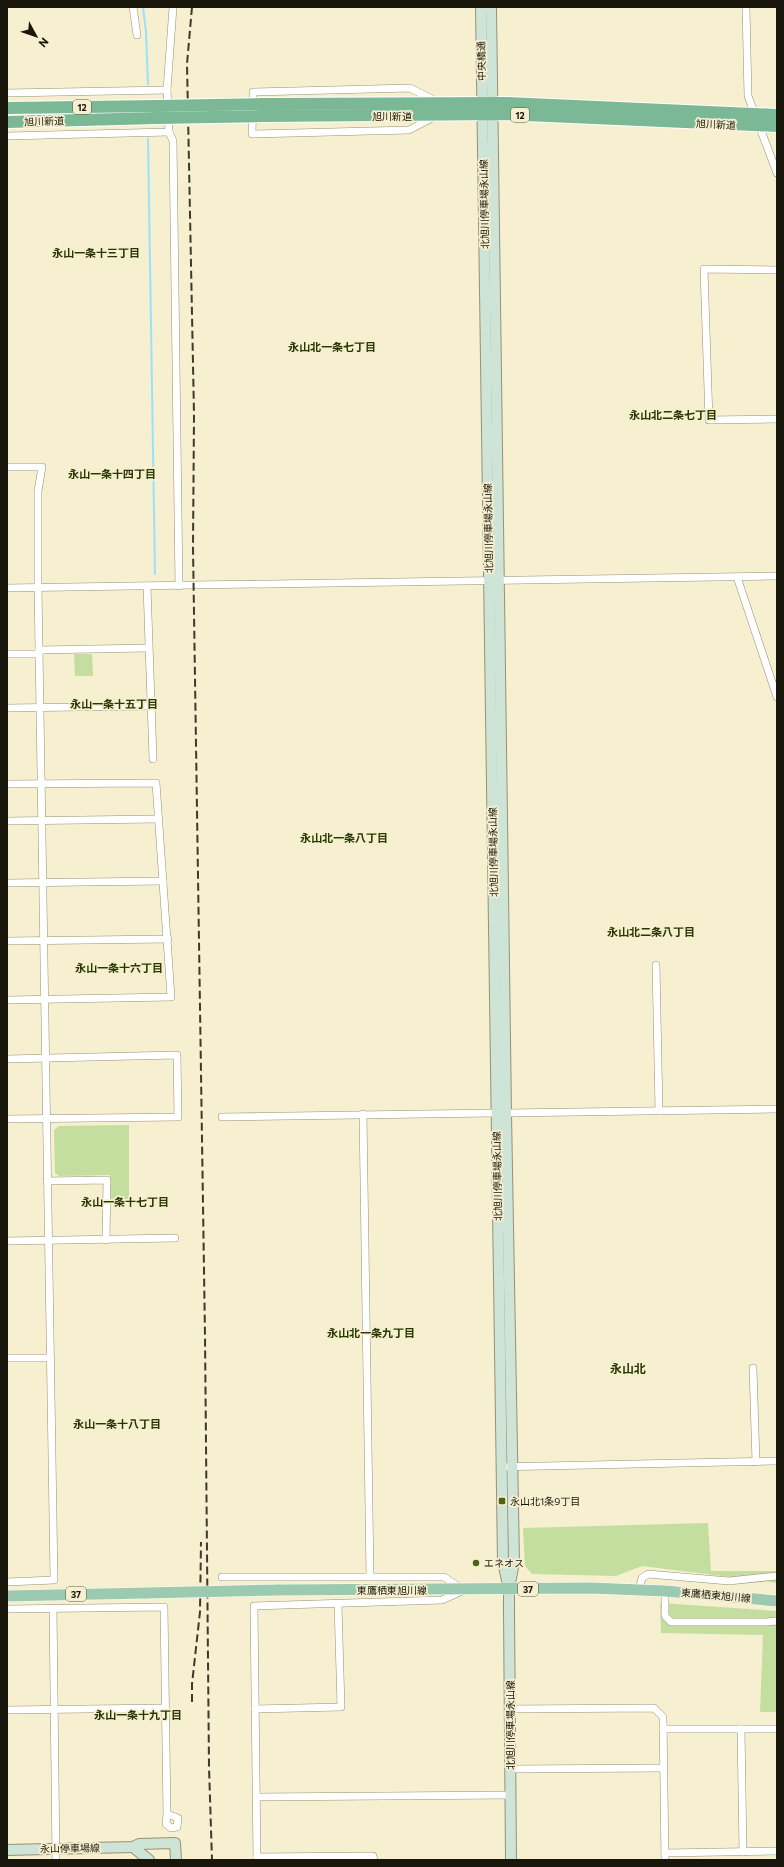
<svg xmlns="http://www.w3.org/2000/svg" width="784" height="1867" font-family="Commissioner,'Noto Sans JP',sans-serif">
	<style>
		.green { fill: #c4dea0 }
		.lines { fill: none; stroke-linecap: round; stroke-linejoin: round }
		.stream { stroke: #99e2fd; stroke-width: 2 }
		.minor-casing { stroke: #989174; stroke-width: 8 }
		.secondary-casing { stroke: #989174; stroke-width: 12 }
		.primary-casing { stroke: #fff; stroke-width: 12 }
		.trunk-casing { stroke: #fff; stroke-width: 14 }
		.minor { stroke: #fff; stroke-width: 7 }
		.secondary { stroke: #cde4d7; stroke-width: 10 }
		.primary { stroke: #9bcab0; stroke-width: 11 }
		.trunk { stroke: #7ab896; stroke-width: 12 }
		.rail { stroke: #3d392b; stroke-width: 2; stroke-dasharray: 8 4; stroke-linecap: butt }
		.primary-bridge-casing { stroke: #fff; stroke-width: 12; stroke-linecap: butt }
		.trunk-bridge-casing { stroke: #fff; stroke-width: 14; stroke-linecap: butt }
		.primary-bridge { stroke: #9bcab0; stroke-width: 11 }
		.trunk-bridge { stroke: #7ab896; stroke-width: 12 }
		.poi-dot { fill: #4c6311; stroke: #f6efd0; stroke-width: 1.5 }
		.labels { text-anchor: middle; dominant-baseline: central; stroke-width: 3.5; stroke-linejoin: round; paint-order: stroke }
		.shield { fill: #f6efd0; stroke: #5b5746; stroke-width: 1 }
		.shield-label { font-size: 9px; font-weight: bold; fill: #19160b }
		.street-label { font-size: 10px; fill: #19160b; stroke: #f6efd0 }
		.poi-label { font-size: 10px; fill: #19160b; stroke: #f6efd0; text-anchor: start }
		.neighbourhood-label { font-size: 11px; font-weight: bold; fill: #283800; stroke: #f6efd0 }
		.quarter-label { font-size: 12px; font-weight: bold; fill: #283800; stroke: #f6efd0 }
	</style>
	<rect width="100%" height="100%" fill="#f6efd0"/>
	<g class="green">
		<path d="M74,654H92L93,676H75Z"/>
		<path d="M129,1125V1199H110V1175L59,1176L55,1173L54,1130L59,1126Z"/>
		<path d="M708,1523L711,1571H777V1583L642,1566L616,1576L532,1574L525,1566L523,1528Z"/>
		<path d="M660,1603L777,1611V1712H760L763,1635L661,1633Z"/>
	</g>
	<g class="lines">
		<g class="stream">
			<path d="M143,7L146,32L148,84"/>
			<path d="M148,139L155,574"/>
		</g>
		<defs>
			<g id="minor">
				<path d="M133,7L137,35"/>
				<path d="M746,7L748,96L777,173"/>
				<path d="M7,93L167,90"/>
				<path d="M436,116L409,130L252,134L253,92L410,88L436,101"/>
				<path d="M169,132L173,141L179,586"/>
				<path d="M7,136L169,132L167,90L173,7"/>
				<path d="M777,270L704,269L709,420L777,419"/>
				<path d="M7,467H42L38,491V587L54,1580L7,1582"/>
				<path d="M737,577L777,697"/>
				<path d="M147,586L153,759"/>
				<path d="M7,588L777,576"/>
				<path d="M39,650L148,648"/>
				<path d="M7,654H39"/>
				<path d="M7,708L150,706"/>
				<path d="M7,784L156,783L171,997L7,1000"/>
				<path d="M7,821L157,819"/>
				<path d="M7,883L163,881"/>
				<path d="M7,941L168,939"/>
				<path d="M656,965L659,1111"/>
				<path d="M7,1059L177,1055L178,1117L7,1119"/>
				<path d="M363,1114L370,1576"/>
				<path d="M222,1117L777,1109"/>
				<path d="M47,1181L107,1180L106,1240"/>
				<path d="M7,1241L175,1238"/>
				<path d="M7,1358H50"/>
				<path d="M753,1368L756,1462"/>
				<path d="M501,1467L777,1461"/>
				<path d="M222,1577H444L462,1589"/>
				<path d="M639,1590L642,1578L648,1574L729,1581L777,1576"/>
				<path d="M665,1591V1616L671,1622H766L777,1621"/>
				<path d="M53,1608L56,1860"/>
				<path d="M7,1609L164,1607L167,1814L178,1818L177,1827L171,1828L166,1824L167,1814"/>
				<path d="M255,1709L341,1707L338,1604"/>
				<path d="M510,1709L654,1708L663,1717L665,1860"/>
				<path d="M7,1710L165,1708"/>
				<path d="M663,1729H777"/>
				<path d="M741,1729L743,1852"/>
				<path d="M510,1769L664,1768"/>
				<path d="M257,1797L510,1795"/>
				<path d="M665,1853L777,1851"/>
				<path d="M257,1857L373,1856L374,1860"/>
				<path d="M257,1860L254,1606L442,1600L462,1591"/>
			</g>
			<g id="secondary">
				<path d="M481,7L503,1562L508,1585"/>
				<path d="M491,7L506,1113L514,1562L509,1589V1611L511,1860"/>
				<path d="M133,1847L149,1860"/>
				<path d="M7,1850L133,1847L139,1844L175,1843L176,1860"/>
			</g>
			<g id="primary">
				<path d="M278,1590L591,1588L665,1591L777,1601"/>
				<path d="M7,1596L146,1593"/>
			</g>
			<g id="trunk">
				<path d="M263,104L506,103L777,115"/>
				<path d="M7,108L157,106"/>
				<path d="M263,116L505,114L777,126"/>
				<path d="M7,122L157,118"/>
			</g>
		</defs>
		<use href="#minor" class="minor-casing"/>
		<use href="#secondary" class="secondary-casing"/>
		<use href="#primary" class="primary-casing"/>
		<use href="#trunk" class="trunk-casing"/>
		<use href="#minor" class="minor"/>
		<use href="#secondary" class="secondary"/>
		<use href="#primary" class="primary"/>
		<use href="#trunk" class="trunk"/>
		<g class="rail">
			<path d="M192,7L187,64L194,414L193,547L205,1336L209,1767L212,1860"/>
			<path d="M192,1702V1684L200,1612L201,1542"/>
		</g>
		<defs>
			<path id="primary-bridge" d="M146,1593L278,1590"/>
			<g id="trunk-bridge">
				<path d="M157,106L263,104"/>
				<path d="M157,118L263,116"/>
			</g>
		</defs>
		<use href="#primary-bridge" class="primary-bridge-casing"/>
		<use href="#trunk-bridge" class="trunk-bridge-casing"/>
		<use href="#primary-bridge" class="primary-bridge"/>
		<use href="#trunk-bridge" class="trunk-bridge"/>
	</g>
	<g class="poi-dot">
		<rect x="498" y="1497" width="8" height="8" rx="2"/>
		<circle cx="476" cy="1563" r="4"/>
	</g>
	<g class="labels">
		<g class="shield">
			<rect x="73" y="100" width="18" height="14" rx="3"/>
			<rect x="511" y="108" width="18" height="14" rx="3"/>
			<rect x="518" y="1582" width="20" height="14" rx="3"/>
			<rect x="66" y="1587" width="20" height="14" rx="3"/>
		</g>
		<g class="shield-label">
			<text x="82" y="107">12</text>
			<text x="520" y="115">12</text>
			<text x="528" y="1589">37</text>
			<text x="76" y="1594">37</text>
		</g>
		<g class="street-label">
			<text transform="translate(481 61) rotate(-91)">中央橋通</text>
			<text x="392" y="116">旭川新道</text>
			<text transform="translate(44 121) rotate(-2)">旭川新道</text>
			<text transform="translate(716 124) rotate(3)">旭川新道</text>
			<text transform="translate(484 204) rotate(-91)">北旭川停車場永山線</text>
			<text transform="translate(488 528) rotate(-91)">北旭川停車場永山線</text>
			<text transform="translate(493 852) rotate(-91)">北旭川停車場永山線</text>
			<text transform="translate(497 1176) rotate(-91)">北旭川停車場永山線</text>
			<text x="392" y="1590">東鷹栖東旭川線</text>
			<text transform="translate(716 1595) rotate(5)">東鷹栖東旭川線</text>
			<text transform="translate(510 1725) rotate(-90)">北旭川停車場永山線</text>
			<text transform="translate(70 1848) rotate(-1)">永山停車場線</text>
		</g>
		<g class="poi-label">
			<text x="510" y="1501">永山北1条9丁目</text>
			<text x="484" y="1563">エネオス</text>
		</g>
		<g class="neighbourhood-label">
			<text x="96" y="252">永山一条十三丁目</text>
			<text x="332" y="346">永山北一条七丁目</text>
			<text x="673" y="414">永山北二条七丁目</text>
			<text x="112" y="473">永山一条十四丁目</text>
			<text x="114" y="703">永山一条十五丁目</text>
			<text x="344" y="837">永山北一条八丁目</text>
			<text x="651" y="931">永山北二条八丁目</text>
			<text x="119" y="967">永山一条十六丁目</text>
			<text x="125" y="1201">永山一条十七丁目</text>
			<text x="371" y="1332">永山北一条九丁目</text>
			<text x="117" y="1423">永山一条十八丁目</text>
			<text x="138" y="1714">永山一条十九丁目</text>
		</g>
		<g class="quarter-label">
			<text x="628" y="1368">永山北</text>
		</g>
	</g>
	<rect width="784" height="1867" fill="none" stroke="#19160b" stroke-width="16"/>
	<g transform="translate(36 36) rotate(130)" stroke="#f6efd0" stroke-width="3" paint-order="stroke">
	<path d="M0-3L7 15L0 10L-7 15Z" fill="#19160b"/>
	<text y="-6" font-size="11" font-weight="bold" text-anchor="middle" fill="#19160b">N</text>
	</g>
</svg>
